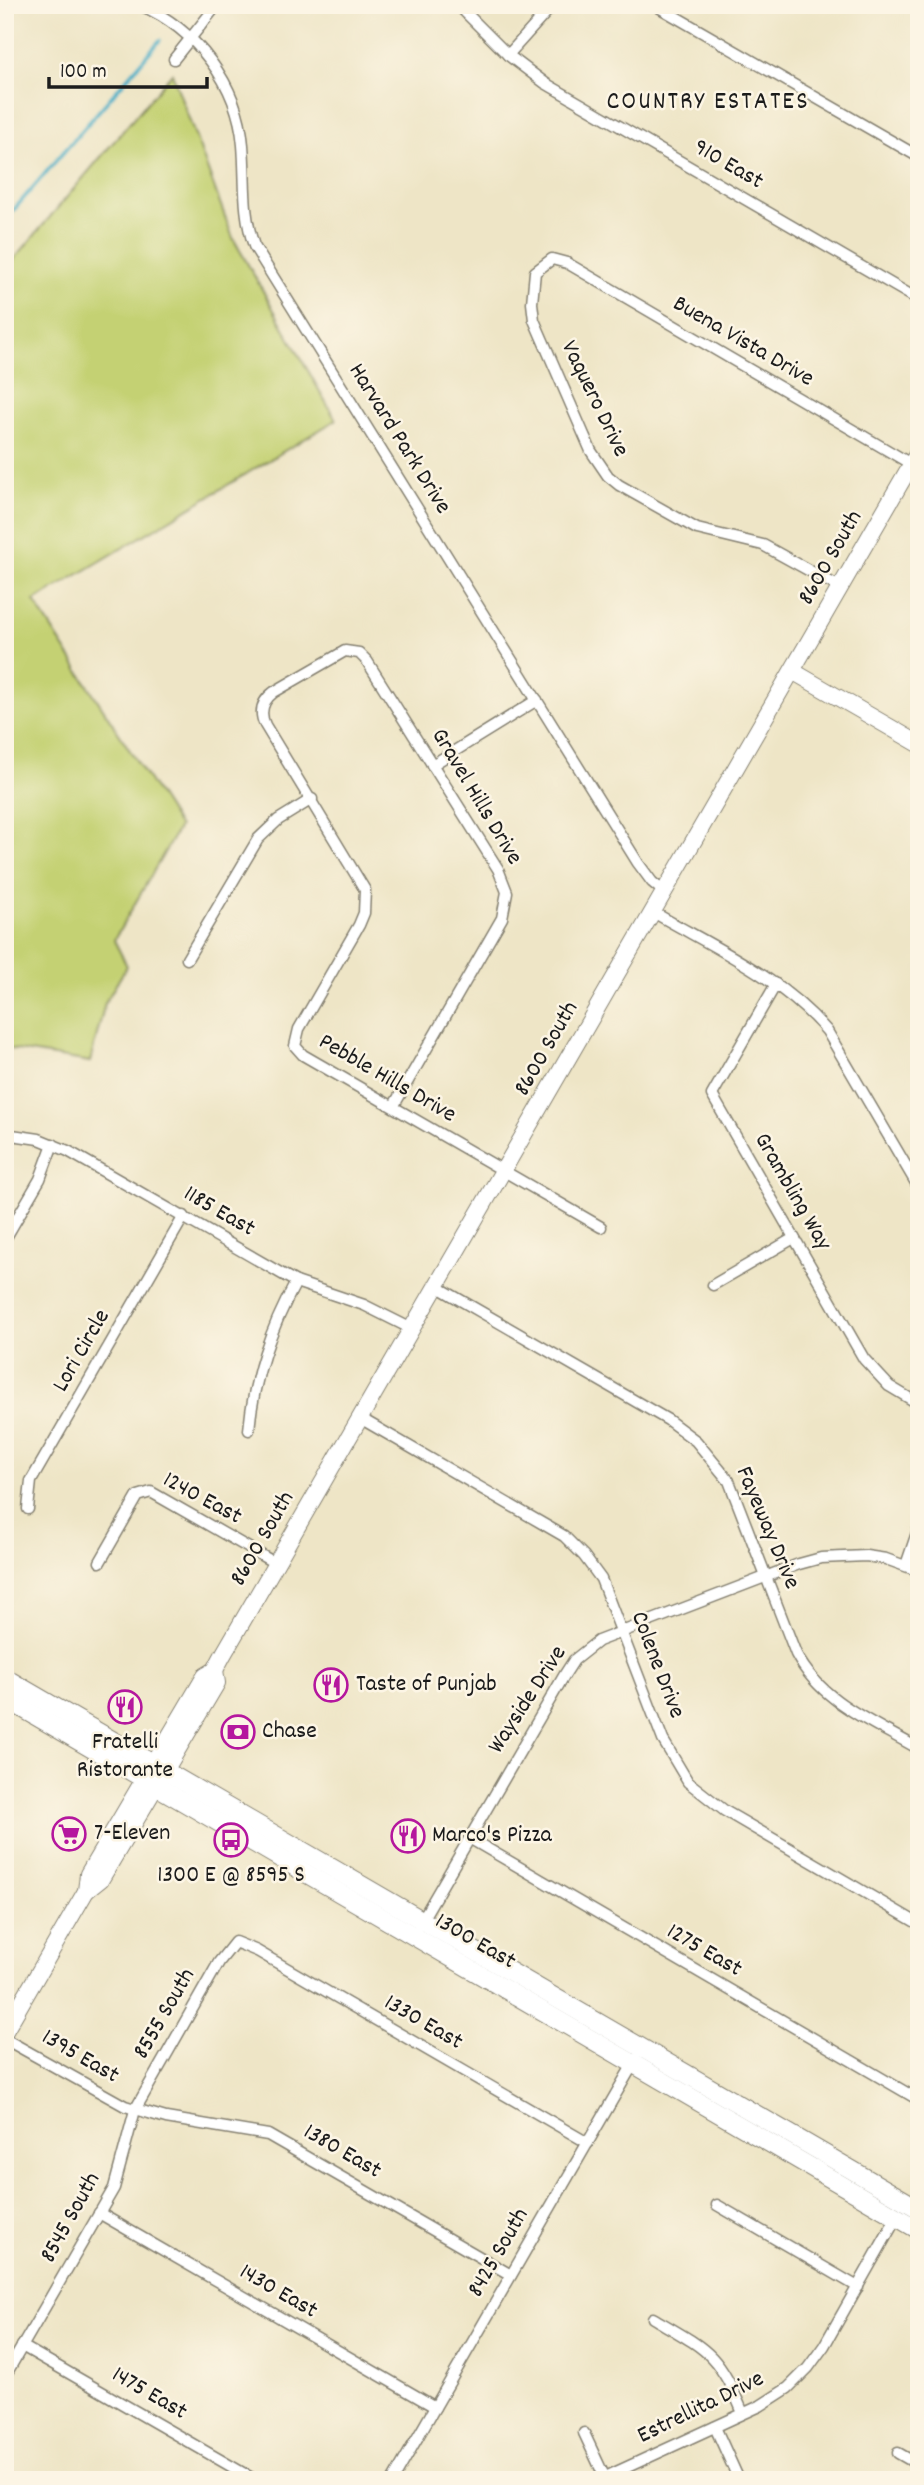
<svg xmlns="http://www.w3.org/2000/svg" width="924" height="2485" font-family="Dekko,sans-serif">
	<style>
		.green { fill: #c4d173; stroke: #707648; stroke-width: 2 }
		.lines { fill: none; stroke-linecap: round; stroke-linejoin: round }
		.stream { stroke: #46aec6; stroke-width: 3.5 }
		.street-casing { stroke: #858071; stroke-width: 13 }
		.secondary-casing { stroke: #858071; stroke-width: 18 }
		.primary-casing { stroke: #858071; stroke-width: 20 }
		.street { stroke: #fff; stroke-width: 10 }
		.secondary { stroke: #fff; stroke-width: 16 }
		.primary { stroke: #fff; stroke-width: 18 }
		.labels { text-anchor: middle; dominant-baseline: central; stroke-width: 5; stroke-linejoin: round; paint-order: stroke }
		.street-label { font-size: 24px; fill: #1c1c1c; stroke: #fcf5e5 }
		.poi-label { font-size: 24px; fill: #1c1c1c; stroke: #fcf5e5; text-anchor: start }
		.neighbourhood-label { font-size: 26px; letter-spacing: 2px; fill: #1c1c1c; stroke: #fcf5e5 }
	</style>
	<rect width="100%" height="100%" fill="#fcf5e5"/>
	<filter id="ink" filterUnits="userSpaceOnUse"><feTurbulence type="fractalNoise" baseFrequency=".0143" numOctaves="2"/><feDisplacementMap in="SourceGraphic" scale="14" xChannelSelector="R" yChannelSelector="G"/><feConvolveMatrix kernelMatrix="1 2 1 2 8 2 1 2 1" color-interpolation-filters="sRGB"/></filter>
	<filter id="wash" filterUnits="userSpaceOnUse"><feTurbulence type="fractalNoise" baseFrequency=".00686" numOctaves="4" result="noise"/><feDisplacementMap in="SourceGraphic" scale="28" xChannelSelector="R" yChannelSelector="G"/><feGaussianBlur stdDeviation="1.57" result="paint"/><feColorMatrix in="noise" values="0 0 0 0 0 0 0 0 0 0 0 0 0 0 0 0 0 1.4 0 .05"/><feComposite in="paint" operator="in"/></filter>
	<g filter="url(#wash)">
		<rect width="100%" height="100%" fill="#eee5c6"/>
		<path class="green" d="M172,73L233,238L336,420L34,601L179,827L114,940L127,966L105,1003L90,1062L5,1048V270Z"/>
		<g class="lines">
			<path class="stream" d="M5,220L160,40"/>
		</g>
	</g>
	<g filter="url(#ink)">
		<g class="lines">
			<defs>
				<g id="street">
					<path d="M140,5C196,29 238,84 243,145C246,181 242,211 254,246L638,863L652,882L664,892"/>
					<path d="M458,5L508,55L545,83L919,300"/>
					<path d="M655,5L919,157"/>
					<path d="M508,55L553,5"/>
					<path d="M174,59L217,5"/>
					<path d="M839,587L763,545L697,529L619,485L608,476L591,451L534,320L532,303L535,272L552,259L567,263L911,464"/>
					<path d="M432,765L537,700"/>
					<path d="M653,912C713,947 781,977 827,1031L919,1188"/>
					<path d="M187,959L258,839L278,820L312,799"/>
					<path d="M776,984L712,1095L864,1359L889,1386L919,1404"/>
					<path d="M393,1107L502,918L507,892L498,869L367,661L359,653L345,651L274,692C262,701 259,712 265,725L365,890L364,913L359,925L299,1029L295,1046L303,1055L601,1227"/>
					<path d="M5,1134L39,1139L68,1151L296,1282L364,1305L412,1329"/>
					<path d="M5,1239L40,1179L53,1144"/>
					<path d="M713,1285L794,1238"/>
					<path d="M436,1286L668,1420L696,1441L729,1481L796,1654C821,1702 873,1722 919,1749"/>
					<path d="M360,1418L564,1536L584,1556L601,1579L663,1740L688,1782L725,1811L919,1924"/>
					<path d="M249,1430C254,1375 270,1330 296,1282"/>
					<path d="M28,1509L31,1481L184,1216"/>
					<path d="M100,1562L138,1496L151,1492L275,1563"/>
					<path d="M906,1565L919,1527"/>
					<path d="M469,1838L919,2100"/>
					<path d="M419,1925L565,1674L574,1660L598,1641L799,1564L821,1558L866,1556L886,1559L919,1571"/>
					<path d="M5,2039L125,2106L166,2118L268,2135L511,2275"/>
					<path d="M717,2205L858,2287"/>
					<path d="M99,2213L435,2407"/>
					<path d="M653,2318C709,2351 717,2352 743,2413"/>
					<path d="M22,2346L255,2480"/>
					<path d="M5,2376L114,2188L135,2110L219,1962L235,1942L257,1951L588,2143"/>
					<path d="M715,2427L739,2480"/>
					<path d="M584,2433L606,2480"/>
					<path d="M898,2453L919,2465"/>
					<path d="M393,2480L636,2059"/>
					<path d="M599,2480L760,2406L788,2388L808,2368L824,2346L897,2217"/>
				</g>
				<g id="secondary">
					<path d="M794,672L919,744"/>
					<path d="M86,1891L101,1879L217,1683L215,1670"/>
					<path d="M5,2031L86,1891L88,1874L205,1676L215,1670L223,1655L919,451"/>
				</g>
				<g id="primary">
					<path d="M5,1678L919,2209"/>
					<path d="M5,1698L919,2230"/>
				</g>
			</defs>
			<use href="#street" class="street-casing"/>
			<use href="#secondary" class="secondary-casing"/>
			<use href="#primary" class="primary-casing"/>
			<use href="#street" class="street"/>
			<use href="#secondary" class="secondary"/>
			<use href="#primary" class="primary"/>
		</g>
	</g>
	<defs>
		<symbol id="restaurant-ring" viewBox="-11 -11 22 22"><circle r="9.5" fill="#fcf5e5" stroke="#b5179e" stroke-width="1.5"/><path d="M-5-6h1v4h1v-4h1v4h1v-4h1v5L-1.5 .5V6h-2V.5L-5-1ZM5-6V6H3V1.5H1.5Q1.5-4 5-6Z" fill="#b5179e"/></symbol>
		<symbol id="bank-ring" viewBox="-11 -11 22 22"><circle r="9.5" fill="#fcf5e5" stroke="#b5179e" stroke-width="1.5"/><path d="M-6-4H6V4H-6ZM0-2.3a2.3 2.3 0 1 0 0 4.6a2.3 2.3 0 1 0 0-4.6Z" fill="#b5179e"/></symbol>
		<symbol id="supermarket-ring" viewBox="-11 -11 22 22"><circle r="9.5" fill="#fcf5e5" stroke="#b5179e" stroke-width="1.5"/><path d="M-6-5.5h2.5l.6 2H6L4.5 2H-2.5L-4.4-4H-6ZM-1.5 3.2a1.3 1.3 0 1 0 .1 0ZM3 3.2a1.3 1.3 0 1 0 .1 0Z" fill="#b5179e"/></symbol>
		<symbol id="bus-ring" viewBox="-11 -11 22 22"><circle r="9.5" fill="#fcf5e5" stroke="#b5179e" stroke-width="1.5"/><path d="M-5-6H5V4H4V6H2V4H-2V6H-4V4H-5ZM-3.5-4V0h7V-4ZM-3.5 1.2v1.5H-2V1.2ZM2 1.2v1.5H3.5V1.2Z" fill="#b5179e"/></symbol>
	</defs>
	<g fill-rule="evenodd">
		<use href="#restaurant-ring" x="312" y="1666" width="38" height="38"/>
		<use href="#restaurant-ring" x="106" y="1688" width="38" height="38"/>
		<use href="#bank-ring" x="219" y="1713" width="38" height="38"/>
		<use href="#supermarket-ring" x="50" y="1815" width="38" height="38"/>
		<use href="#restaurant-ring" x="389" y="1817" width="38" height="38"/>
		<use href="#bus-ring" x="212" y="1821" width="38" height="38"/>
	</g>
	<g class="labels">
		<g class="street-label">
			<text transform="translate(728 165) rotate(30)">910 East</text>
			<text transform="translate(743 342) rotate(30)">Buena Vista Drive</text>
			<text transform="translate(594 399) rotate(64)">Vaquero Drive</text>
			<text transform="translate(399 439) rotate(58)">Harvard Park Drive</text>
			<text transform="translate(831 558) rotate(-60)">8600 South</text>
			<text transform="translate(476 797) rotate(59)">Gravel Hills Drive</text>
			<text transform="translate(547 1049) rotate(-60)">8600 South</text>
			<text transform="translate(387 1079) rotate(30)">Pebble Hills Drive</text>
			<text transform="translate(792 1192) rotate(60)">Grambling Way</text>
			<text transform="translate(219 1212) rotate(30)">1185 East</text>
			<text transform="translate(82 1351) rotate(-60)">Lori Circle</text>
			<text transform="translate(202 1499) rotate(28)">1240 East</text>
			<text transform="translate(767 1528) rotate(67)">Fayeway Drive</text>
			<text transform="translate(263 1539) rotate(-60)">8600 South</text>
			<text transform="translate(657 1665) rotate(69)">Colene Drive</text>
			<text transform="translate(528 1700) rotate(-57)">Wayside Drive</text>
			<text transform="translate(475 1942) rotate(30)">1300 East</text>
			<text transform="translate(704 1951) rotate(30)">1275 East</text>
			<text transform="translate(165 2014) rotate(-60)">8555 South</text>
			<text transform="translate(423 2023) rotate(30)">1330 East</text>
			<text transform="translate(80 2057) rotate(30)">1395 East</text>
			<text transform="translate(342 2152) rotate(30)">1380 East</text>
			<text transform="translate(71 2218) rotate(-61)">8545 South</text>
			<text transform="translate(499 2253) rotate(-60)">8425 South</text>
			<text transform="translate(278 2292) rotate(30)">1430 East</text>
			<text transform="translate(149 2394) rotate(30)">1475 East</text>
			<text transform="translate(701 2408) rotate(-26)">Estrellita Drive</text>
		</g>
		<g class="poi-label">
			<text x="356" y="1685">Taste of Punjab</text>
			<text x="262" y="1732">Chase</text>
			<text x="125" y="1743" text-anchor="middle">Fratelli<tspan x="125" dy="28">Ristorante</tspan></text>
			<text x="94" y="1834">7-Eleven</text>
			<text x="432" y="1836">Marco's Pizza</text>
			<text x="231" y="1876" text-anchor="middle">1300 E @ 8595 S</text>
		</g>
		<g class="neighbourhood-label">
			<text x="708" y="102">COUNTRY ESTATES</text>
		</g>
	</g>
	<rect width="924" height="2485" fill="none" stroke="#fcf5e5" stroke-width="28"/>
	<path d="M49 77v10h158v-10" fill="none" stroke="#1c1c1c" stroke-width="3.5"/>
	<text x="60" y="77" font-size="21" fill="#1c1c1c" stroke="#fcf5e5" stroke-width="5" paint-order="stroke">100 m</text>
</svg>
